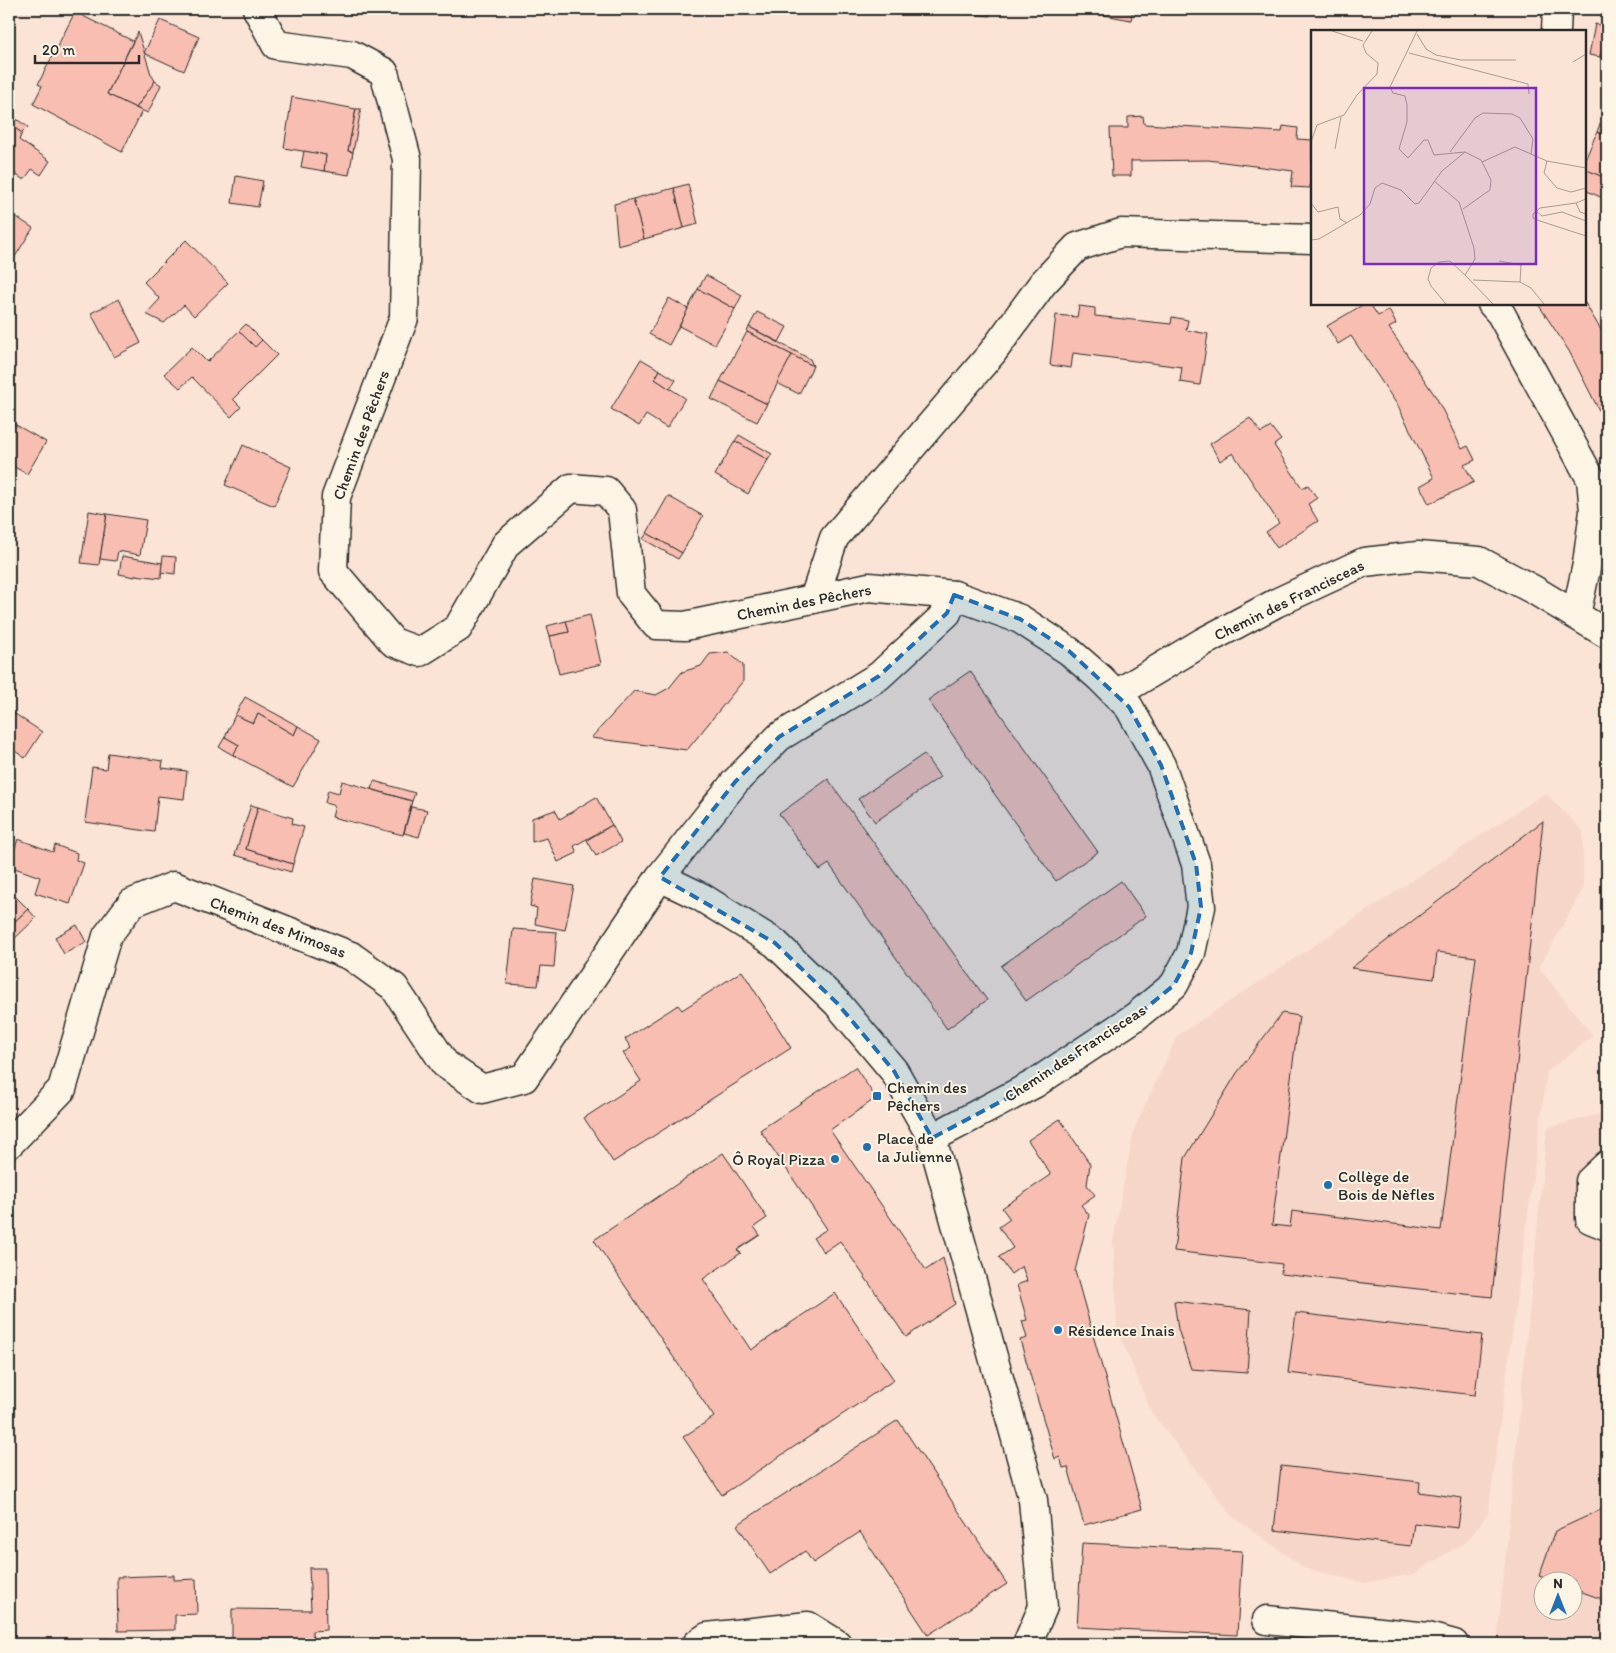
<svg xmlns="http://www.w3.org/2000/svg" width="1616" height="1653" font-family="Itim,sans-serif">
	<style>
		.built { fill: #f6d6c8; fill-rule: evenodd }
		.building { fill: #f9beb2; stroke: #2b2b2b }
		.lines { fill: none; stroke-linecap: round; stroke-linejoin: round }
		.minor-casing { stroke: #2b2b2b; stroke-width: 31 }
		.minor { stroke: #fcf5e5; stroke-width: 28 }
		.marked { fill: #1f6fb2; fill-opacity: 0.2; stroke: #1f6fb2; stroke-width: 4; stroke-dasharray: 10 6; stroke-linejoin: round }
		.poi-dot { fill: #1f6fb2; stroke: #fcf5e5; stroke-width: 2 }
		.labels { text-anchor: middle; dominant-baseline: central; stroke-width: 4; stroke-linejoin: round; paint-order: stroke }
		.street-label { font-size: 16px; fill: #2b2b2b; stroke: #fcf5e5 }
		.poi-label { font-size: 16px; fill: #2b2b2b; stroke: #fcf5e5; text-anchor: start }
		.inset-road { fill: none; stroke: #a89a92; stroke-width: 1 }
		.view { fill: #7b2cbf; fill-opacity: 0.15; stroke: #7b2cbf; stroke-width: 2.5 }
		.inset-edge { fill: none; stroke: #2b2b2b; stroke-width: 2.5 }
	</style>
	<rect width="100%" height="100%" fill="#fbe4d6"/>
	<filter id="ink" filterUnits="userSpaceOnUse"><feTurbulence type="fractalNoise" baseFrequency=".02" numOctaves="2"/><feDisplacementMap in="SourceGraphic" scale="10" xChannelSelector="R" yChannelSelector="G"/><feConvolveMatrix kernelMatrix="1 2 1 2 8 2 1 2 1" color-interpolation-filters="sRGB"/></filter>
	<g filter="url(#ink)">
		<g class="built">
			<path d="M1545,793L1583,831V889L1539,968L1593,1036L1547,1072L1488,1514L1468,1540L1414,1574L1364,1583L1304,1568L1232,1516L1151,1412L1117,1328L1113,1240L1134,1129L1177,1036Z"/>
			<path d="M1607,1112V1644H1497L1547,1128ZM1544,1580H1574V1610H1544Z"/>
		</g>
		<g class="building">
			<path d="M916,9H990V16Z"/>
			<path d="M1072,9H1133L1131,20Z"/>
			<path d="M75,12L133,41L107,94L142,111L122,152L33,104L42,86L38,84Z"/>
			<path d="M160,20L199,37L184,71L144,53Z"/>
			<path d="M1595,24L1607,27L1600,57L1589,55Z"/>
			<path d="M1607,25V59L1600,57Z"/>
			<path d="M138,32L151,74L155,81L136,108L107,94Z"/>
			<path d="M155,81L161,85L148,113L136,108Z"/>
			<path d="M292,97L356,109L348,151L353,152L349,175L324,171L326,155L284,148Z"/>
			<path d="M356,109H361L353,152L348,151Z"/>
			<path d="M9,114L28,127L22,133L9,124Z"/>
			<path d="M1143,116L1144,124L1282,132L1283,126L1298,128L1297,139L1312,140V169L1310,188L1291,187L1293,171L1208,160L1131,161V176H1112L1110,128H1128V117Z"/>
			<path d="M9,124L22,133L19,140L50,161L41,175L32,169L24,180L9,170Z"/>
			<path d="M1600,124L1607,128V136L1597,132Z"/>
			<path d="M1597,132L1607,136V179L1585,169V160Z"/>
			<path d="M304,151L326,155L324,171L301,167Z"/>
			<path d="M1585,169L1607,179V200L1585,190Z"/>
			<path d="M236,176L263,181L258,207L232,203Z"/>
			<path d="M688,184L698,224L684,228L674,188Z"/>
			<path d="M674,188L684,228L644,239L633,199Z"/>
			<path d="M633,199L644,239L618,246L614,204Z"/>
			<path d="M9,212L33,228L13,260L9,257Z"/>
			<path d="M186,240L228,283L194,316L184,305L164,323L146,314L160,299L144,282Z"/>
			<path d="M706,275L742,295L735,309L698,289Z"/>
			<path d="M698,289L735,309L715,345L679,326Z"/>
			<path d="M669,298L688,309L669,345L649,334Z"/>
			<path d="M119,299L141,343L114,357L91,313Z"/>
			<path d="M1585,303L1607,340V426L1569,351L1538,304H1585Z"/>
			<path d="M1364,304H1370L1378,316L1389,310L1396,324L1389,328L1436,397L1462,449L1468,446L1475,460L1464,465L1474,482L1429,504L1420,486L1434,478L1398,406L1351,336L1338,344L1327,326Z"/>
			<path d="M1079,306L1095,308V316L1171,324L1172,317L1188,320L1186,330L1208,334L1200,385L1180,382L1182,367L1073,353L1071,368L1050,365L1056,315L1077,317Z"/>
			<path d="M757,312L787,327L779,342L749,327Z"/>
			<path d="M246,324L262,340L255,347L239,331Z"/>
			<path d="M749,327L810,359L813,366L747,332Z"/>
			<path d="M239,331L255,347L262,340L277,355L233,399L241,407L231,417L192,377L180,388L164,374L192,347L207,362Z"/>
			<path d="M747,332L792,355L767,404L720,381Z"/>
			<path d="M792,355L813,366L799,394L777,383Z"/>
			<path d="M641,359L660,370L655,379L685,398L667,428L646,415L639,426L611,409Z"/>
			<path d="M660,370L676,380L670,389L655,379Z"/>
			<path d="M720,381L767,404L757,422L711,399Z"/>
			<path d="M1250,418L1261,433L1271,427L1281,440L1274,445L1302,488L1308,485L1317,498L1308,504L1318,521L1277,548L1266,532L1279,523L1233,453L1220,461L1210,444Z"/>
			<path d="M9,421L46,442L27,474L9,464Z"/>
			<path d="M739,435L772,454L768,460L735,441Z"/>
			<path d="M735,441L768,460L748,494L715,475Z"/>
			<path d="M243,445L291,467L274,506L225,485Z"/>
			<path d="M668,496L703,516L682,553L647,533Z"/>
			<path d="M89,511L107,514L99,565L81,563Z"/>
			<path d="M107,514L146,520L140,555L118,551L116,561L100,559Z"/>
			<path d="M647,533L682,553L678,559L643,539Z"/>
			<path d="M122,556L162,563L161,578L135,575V577L119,574Z"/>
			<path d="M163,556L176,557L175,574L161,572Z"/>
			<path d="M590,615L601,664L559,674L550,636L569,632L566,621Z"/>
			<path d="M566,621L569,632L550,636L547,626Z"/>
			<path d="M728,652L743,665V681L687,750L591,738L634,691L656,695L669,688L682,672L701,666L710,654Z"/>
			<path d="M970,671L1098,852L1056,881L928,700Z"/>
			<path d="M245,697L298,726L294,735L258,714L253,723L235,715Z"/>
			<path d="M9,710L42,732L25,758L9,747Z"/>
			<path d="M258,714L294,735L298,726L321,739L293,787L233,755L239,745L225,737L235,715L253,723Z"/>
			<path d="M225,737L239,745L233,755L219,747Z"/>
			<path d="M108,753L163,761L162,768L187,771L184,799L158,796L154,832L85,822L92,767L106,769Z"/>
			<path d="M924,754L940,777L875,822L858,799Z"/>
			<path d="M828,779L987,1000L947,1029L829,864L820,870L779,814Z"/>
			<path d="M342,781L412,801L403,835L332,817L335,806L325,803L328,790L339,793Z"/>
			<path d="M374,781L415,793L412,801L371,789Z"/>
			<path d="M596,797L612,825L574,846L577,853L558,862L547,838L532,842V818L555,810L560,819Z"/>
			<path d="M251,805L258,807L246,849L293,864L291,872L235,855Z"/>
			<path d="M258,807L293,818L292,824L304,827L293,864L246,849Z"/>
			<path d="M411,807L427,810L419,837L404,833Z"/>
			<path d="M1543,821L1492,1297L1281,1274L1282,1264L1174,1251L1185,1158L1237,1073L1282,1013L1299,1016L1272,1225L1290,1227L1292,1211L1441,1230L1476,957L1437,952L1434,979L1351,968Z"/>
			<path d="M612,825L621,842L596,856L587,840Z"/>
			<path d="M18,839L53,852L55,845L77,853L76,860L84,863L70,904L35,893L40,877L9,866Z"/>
			<path d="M535,879L574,886L565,930L535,924L537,908L530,906Z"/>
			<path d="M1121,881L1146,916L1026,1001L1001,966Z"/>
			<path d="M9,890L28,909L9,927Z"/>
			<path d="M28,909L36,918L9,944V927Z"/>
			<path d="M77,925L86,942L64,954L55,937Z"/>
			<path d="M513,929L557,932L554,967L541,966L538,986L507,984Z"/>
			<path d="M742,971L791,1048L613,1162L584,1118L641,1081L623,1053L631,1048L625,1039L678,1005L682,1010Z"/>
			<path d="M855,1067L876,1098L830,1130L926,1270L943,1258L955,1304L906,1337L840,1241L824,1252L813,1238L827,1229L760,1130Z"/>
			<path d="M1060,1119L1090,1164L1087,1185L1095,1195L1081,1205L1089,1215L1075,1271L1142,1509L1084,1525L1068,1467L1063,1468L1060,1457L1055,1459L1020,1340L1027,1338L1022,1321L1027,1320L1017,1285L1027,1281L1022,1266L1011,1274L999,1257L1013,1248L999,1227L1010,1219L1002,1208L1051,1175L1028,1140Z"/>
			<path d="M723,1153L767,1218L754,1227L760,1235L737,1250L741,1253L703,1279L751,1350L835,1293L894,1380L722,1495L683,1437L714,1417L594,1240Z"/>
			<path d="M1174,1301L1251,1310L1247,1373L1191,1369L1178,1329Z"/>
			<path d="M1296,1313L1482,1335L1475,1395L1288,1373Z"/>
			<path d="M898,1420L1007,1584L928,1635L860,1532L813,1563L805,1551L770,1574L737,1525Z"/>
			<path d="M1607,1440V1503L1604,1485Z"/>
			<path d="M1281,1466L1420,1482L1419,1492L1462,1498L1458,1528L1414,1523L1411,1546L1274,1530Z"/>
			<path d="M1607,1507V1601L1574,1589V1580H1551L1539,1576L1555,1531Z"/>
			<path d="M1082,1543L1242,1551L1237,1635L1077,1627Z"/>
			<path d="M309,1568H325L326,1630L312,1631L313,1642L232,1641V1609L311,1610Z"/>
			<path d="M174,1575V1580L196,1579L197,1614L175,1615V1630L118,1631L117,1577Z"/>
			<rect x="64" y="1638" width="47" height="6"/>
		</g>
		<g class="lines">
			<defs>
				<g id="minor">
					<path d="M257,9L276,45L352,55L384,72L407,159L404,318L336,497L333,571L393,642L420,652L458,628L506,544L571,488L606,491L622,510L631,594L656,625L685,626L869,587L954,595L1020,619L1069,651L1100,678L1129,707L1161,765L1196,864L1201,907L1191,953L1174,985L1135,1017L1034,1084L932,1138"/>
					<path d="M1556,31L1557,9"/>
					<path d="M1492,304L1501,314L1591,479L1594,511L1587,564L1576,615"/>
					<path d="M814,599L834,538L992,353L1043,283L1077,247L1121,233L1312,239"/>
					<path d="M1116,694L1203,642L1276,603L1364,562L1418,556L1479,561L1534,590L1607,634"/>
					<path d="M660,877L701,897L775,943L837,1003L894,1071L932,1138L1033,1500L1043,1607L1027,1644"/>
					<path d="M9,1144L62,1089L107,936L132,903L174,886L351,956L394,987L445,1064L482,1089L524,1078L660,877L735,782L779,737L879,676L947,613L954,595"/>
					<path d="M1607,1165L1590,1181V1219L1607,1226"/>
					<path d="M1267,1620L1428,1637L1454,1644"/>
					<path d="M697,1644L707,1637L808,1626L837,1644"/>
				</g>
			</defs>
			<use href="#minor" class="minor-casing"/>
			<use href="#minor" class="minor"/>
		</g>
	</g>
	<path class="marked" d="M954,595L1020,619L1069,651L1129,707L1161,765L1196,864L1201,907L1191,953L1174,985L1135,1017L1034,1084L932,1138L894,1071L837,1003L775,943L660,877L735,782L779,737L879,676L947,613Z"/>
	<g class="poi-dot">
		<rect x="872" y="1091" width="10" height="10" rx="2.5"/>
		<circle cx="867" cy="1147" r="5"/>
		<circle cx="835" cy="1159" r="5"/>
		<circle cx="1328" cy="1185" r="5"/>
		<circle cx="1058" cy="1330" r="5"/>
	</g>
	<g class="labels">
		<g class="street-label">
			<text transform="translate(361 435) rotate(-70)">Chemin des Pêchers</text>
			<text transform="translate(1289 600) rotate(-26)">Chemin des Francisceas</text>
			<text transform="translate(804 602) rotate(-11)">Chemin des Pêchers</text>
			<text transform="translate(278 927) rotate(21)">Chemin des Mimosas</text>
			<text transform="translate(1075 1053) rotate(-33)">Chemin des Francisceas</text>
		</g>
		<g class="poi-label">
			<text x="887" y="1087">Chemin des<tspan x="887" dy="18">Pêchers</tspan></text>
			<text x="877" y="1138">Place de<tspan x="877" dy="18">la Julienne</tspan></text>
			<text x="825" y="1159" text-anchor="end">Ô Royal Pizza</text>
			<text x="1338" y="1176">Collège de<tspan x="1338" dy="18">Bois de Nèfles</tspan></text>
			<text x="1068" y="1330">Résidence Inais</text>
		</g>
	</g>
	<g transform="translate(1311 30)">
		<rect width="275" height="275" fill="#fbe4d6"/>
		<path class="inset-road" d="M21,1L52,11M106,1L79,57L82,63L94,66L96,75V92L88,119L97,128L113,110H117L123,125L154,122L170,130L180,150L179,160L152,179M106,4L115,19L125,25L150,30H205M98,23L217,54L218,64M262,32L275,24M0,112L6,95L33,85L46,65L66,44L67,33L55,23L52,15L61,1M24,119L30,87M139,122L164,88L172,83L201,84L209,88L222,109L220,124M236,131L233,143L246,158L260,162L275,158M171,132L204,117L236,131L275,138M123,151L148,172L163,218L164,229L154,245L139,231L128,232L120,238L117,249L120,256L135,274M275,169L265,173L229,178L222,184V188L229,191L275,206M0,173L7,182L27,177L29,189L36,193M265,173L269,182L275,184M225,181L231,186L251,182L275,191M0,210L8,209L49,185L59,174L64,158L71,153L90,160L104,174L108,173L131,141L154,122M188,231L210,235L209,252M154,245L182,274M162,250L209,252L220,258L233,274"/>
		<path class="view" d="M53,58H225V234H53Z"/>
		<rect width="275" height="275" class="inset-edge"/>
	</g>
	<rect width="1616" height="1653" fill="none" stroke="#fcf5e5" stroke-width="30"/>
	<rect x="15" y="15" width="1586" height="1623" fill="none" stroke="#2b2b2b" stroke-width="2" filter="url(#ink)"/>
	<g transform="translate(1558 1596)"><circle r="24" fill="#fcf5e5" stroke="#a8a49b"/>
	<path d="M0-4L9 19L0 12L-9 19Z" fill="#1f6fb2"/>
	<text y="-8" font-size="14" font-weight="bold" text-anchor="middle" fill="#2b2b2b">N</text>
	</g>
	<path d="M35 55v8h104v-8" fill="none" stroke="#2b2b2b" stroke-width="2.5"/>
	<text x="42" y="55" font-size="15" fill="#2b2b2b" stroke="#fcf5e5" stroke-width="4" paint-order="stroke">20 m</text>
</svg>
